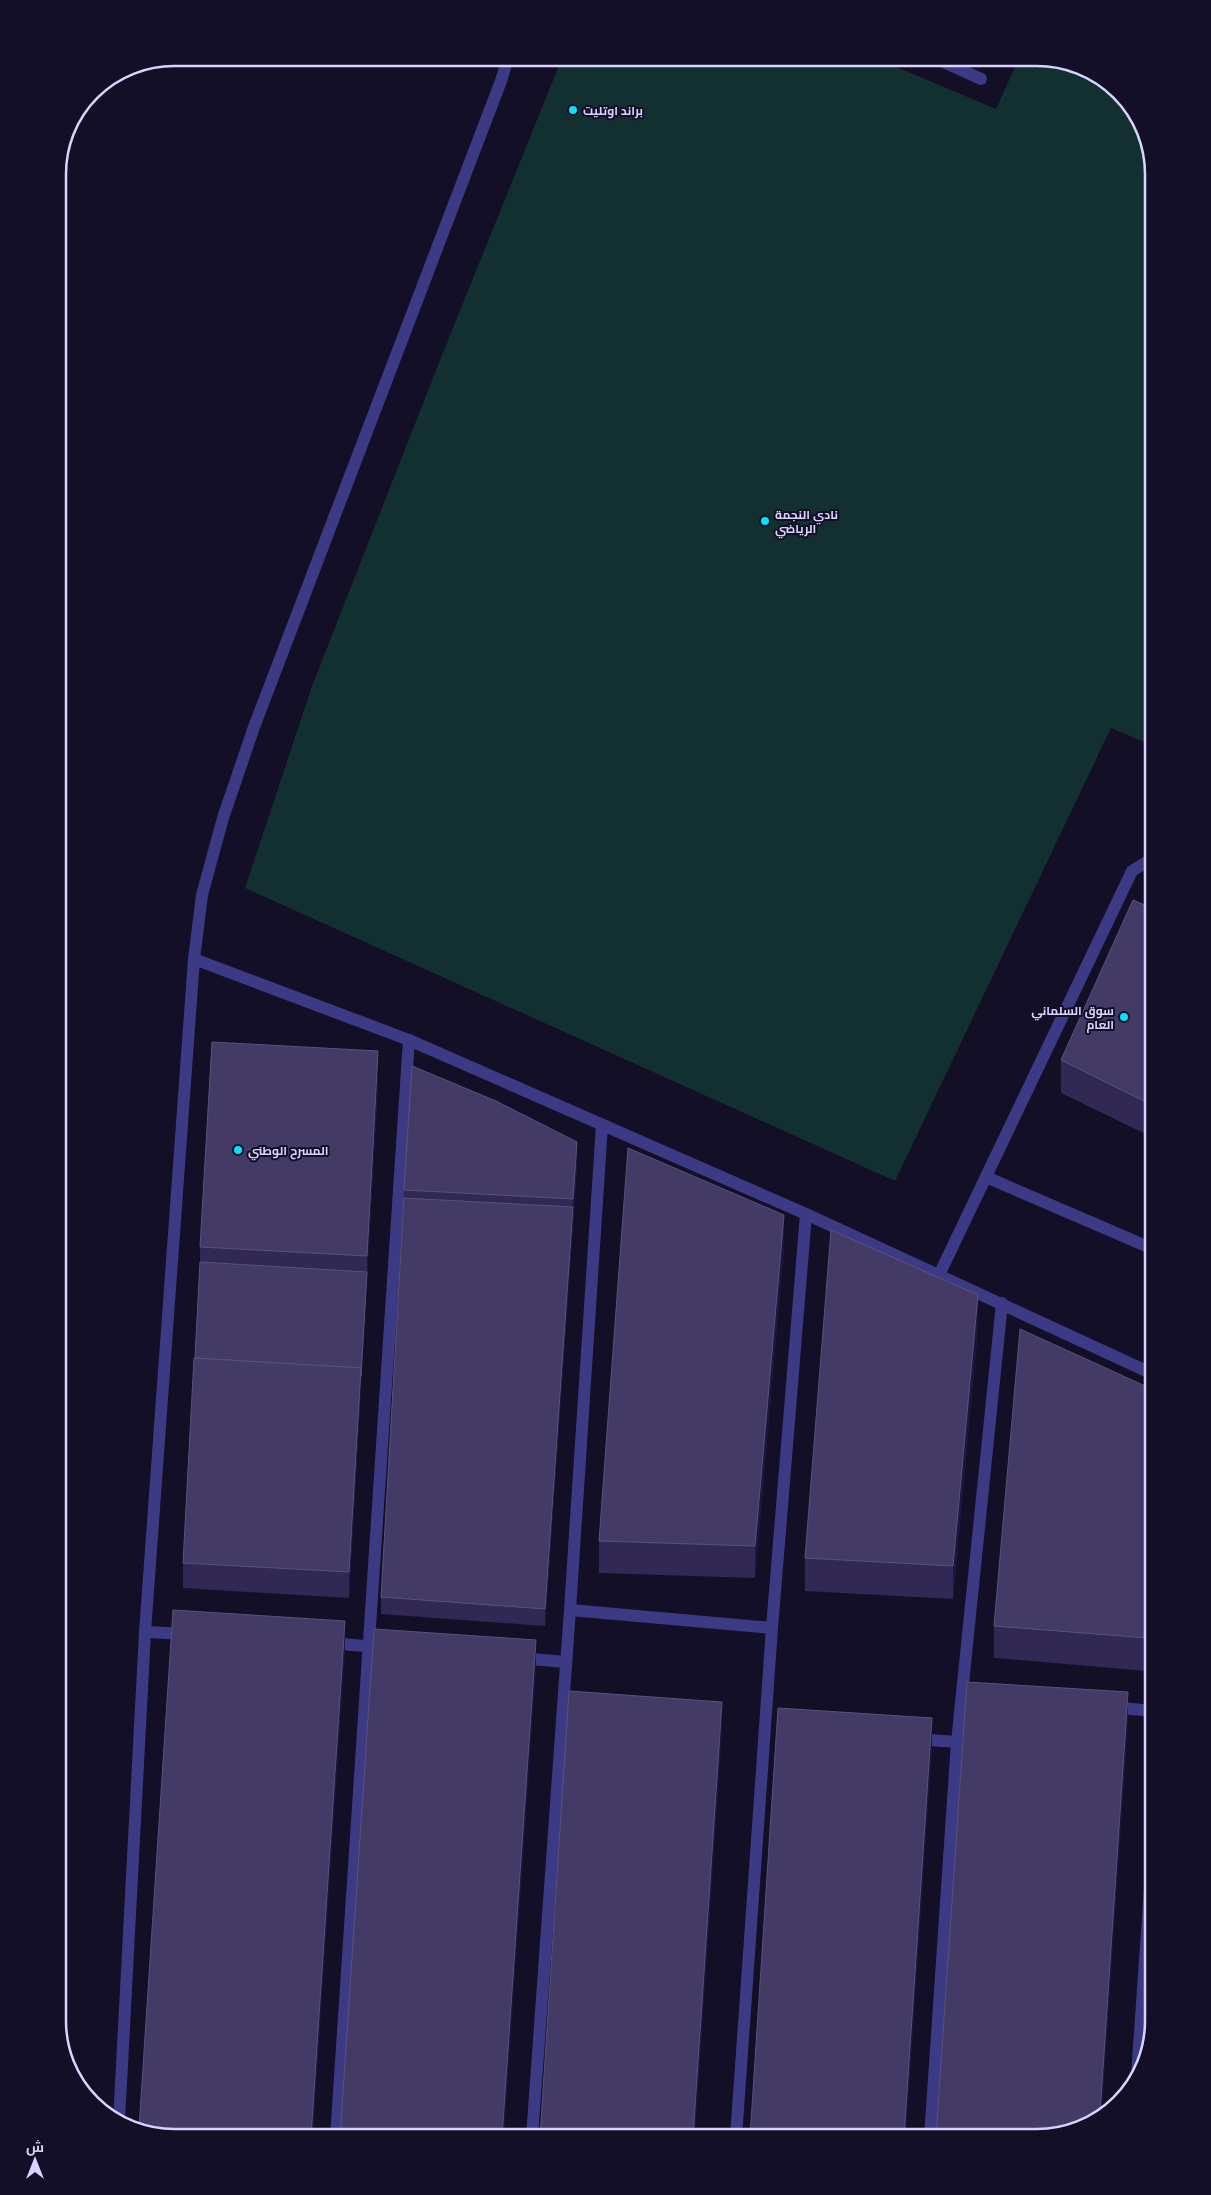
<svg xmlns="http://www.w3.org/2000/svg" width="1211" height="2195" font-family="Lato,Cairo,sans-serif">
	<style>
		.green { fill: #12302f }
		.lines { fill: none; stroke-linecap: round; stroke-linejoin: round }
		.minor { stroke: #3d3a85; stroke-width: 12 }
		.wall { fill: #312854 }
		.shaded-wall { fill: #1d163a }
		.building { fill: #433a66; stroke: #5a527e }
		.poi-dot { fill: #00e5ff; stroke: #130f26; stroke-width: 2 }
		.labels { text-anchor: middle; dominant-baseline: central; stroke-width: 4; stroke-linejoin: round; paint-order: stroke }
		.poi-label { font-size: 12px; font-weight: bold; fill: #d9d4ff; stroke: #130f26; text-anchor: start }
		.rim { fill: none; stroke: #d9d4ff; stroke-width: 2.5 }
	</style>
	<rect width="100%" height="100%" fill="#130f26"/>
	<path class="green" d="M562,58H875L996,109L1019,58H1045L1102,77L1145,129L1153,174V746L1111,728L895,1181L245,888L312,686L442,355Z"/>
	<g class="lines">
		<g class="minor">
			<path d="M935,58L981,79"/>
			<path d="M194,959L409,1040L806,1214L1153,1374"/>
			<path d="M986,1177L1153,1249"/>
			<path d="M939,1275L1132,871L1153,858"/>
			<path d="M570,1610L772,1628"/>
			<path d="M145,1632L187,1634"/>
			<path d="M329,1643L377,1647"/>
			<path d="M519,1658L566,1662"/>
			<path d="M1111,1707L1153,1711"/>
			<path d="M915,1739L957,1742"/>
			<path d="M1137,2075L1153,1845"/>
			<path d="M119,2121L145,1632L194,959L202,895L223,818L254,727L501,81L508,58"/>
			<path d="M336,2137L409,1040"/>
			<path d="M532,2137L570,1610L602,1125"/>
			<path d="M736,2137L772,1628L806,1214"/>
			<path d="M930,2137L957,1742L1002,1303"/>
		</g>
	</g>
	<g class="wall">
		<path d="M1154,909V1138L1061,1093V1060Z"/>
		<path d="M378,1084L349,1598L183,1588V1563L200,1262V1247Z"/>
		<path d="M577,1167L545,1626L381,1614V1597L404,1190Z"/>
		<path d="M784,1247L755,1578L599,1573V1541Z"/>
		<path d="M978,1328L953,1599L805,1591V1558Z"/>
		<path d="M1154,1390V1552L1147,1671L994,1658V1626Z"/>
	</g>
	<g class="shaded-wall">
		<path d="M378,1051V1084L349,1598V1572L367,1272V1256Z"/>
		<path d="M577,1142V1167L545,1626V1609Z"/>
		<path d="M784,1215V1247L755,1578V1546Z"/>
		<path d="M978,1295V1328L953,1599V1566Z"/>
		<path d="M1154,1519V1552L1147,1671V1638Z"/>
		<path d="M345,1621V1654L313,2137H311Z"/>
		<path d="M536,1640V1672L504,2137H502Z"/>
		<path d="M1128,1692V1725L1102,2112L1100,2114Z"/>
		<path d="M722,1702V1734L695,2137H693Z"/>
		<path d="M932,1718V1750L906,2137H904Z"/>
	</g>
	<g class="building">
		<path d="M1133,900L1154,909V1106L1061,1060Z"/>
		<path d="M212,1042L378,1051L367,1256L200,1247Z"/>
		<path d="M412,1066L496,1101L577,1142L573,1199L404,1190Z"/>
		<path d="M628,1148L784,1215L755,1546L599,1541Z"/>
		<path d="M404,1198L573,1207L545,1609L381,1597Z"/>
		<path d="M831,1230L978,1295L953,1566L805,1558Z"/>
		<path d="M200,1262L367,1272L361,1376V1368L195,1358Z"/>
		<path d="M1020,1329L1154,1390V1519L1147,1638L994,1626Z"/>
		<path d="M194,1358L361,1368L349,1572L183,1563Z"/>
		<path d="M173,1610L345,1621L311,2137H167L139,2128Z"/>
		<path d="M374,1629L536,1640L502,2137H340Z"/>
		<path d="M967,1682L1128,1692L1100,2114L1082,2129L1037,2138L936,2137Z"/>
		<path d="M569,1691L722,1702L693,2137H540Z"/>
		<path d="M778,1708L932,1718L904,2137H750Z"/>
	</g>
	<g class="poi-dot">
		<circle cx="573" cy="110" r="5"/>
		<circle cx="765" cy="521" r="5"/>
		<circle cx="1124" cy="1017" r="5"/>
		<circle cx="238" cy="1150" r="5"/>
	</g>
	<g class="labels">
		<g class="poi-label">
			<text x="583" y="110">براند اوتليت</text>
			<text x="775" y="514">نادي النجمة<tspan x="775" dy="14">الرياضي</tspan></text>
			<text x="1114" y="1010" text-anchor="end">سوق السلماني<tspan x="1114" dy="14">العام</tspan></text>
			<text x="248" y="1150">المسرح الوطني</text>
		</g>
	</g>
	<path d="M0 0H1211V2195H0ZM174 66H1037A108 108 0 0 1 1145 174V2021A108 108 0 0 1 1037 2129H174A108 108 0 0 1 66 2021V174A108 108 0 0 1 174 66Z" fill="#130f26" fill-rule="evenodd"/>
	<path class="rim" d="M174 66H1037A108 108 0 0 1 1145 174V2021A108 108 0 0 1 1037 2129H174A108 108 0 0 1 66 2021V174A108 108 0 0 1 174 66Z"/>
	<g transform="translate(35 2160)" stroke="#130f26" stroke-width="4" paint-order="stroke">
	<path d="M0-4L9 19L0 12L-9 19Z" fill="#d9d4ff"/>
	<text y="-8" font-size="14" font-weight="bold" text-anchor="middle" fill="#d9d4ff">ش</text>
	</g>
</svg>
